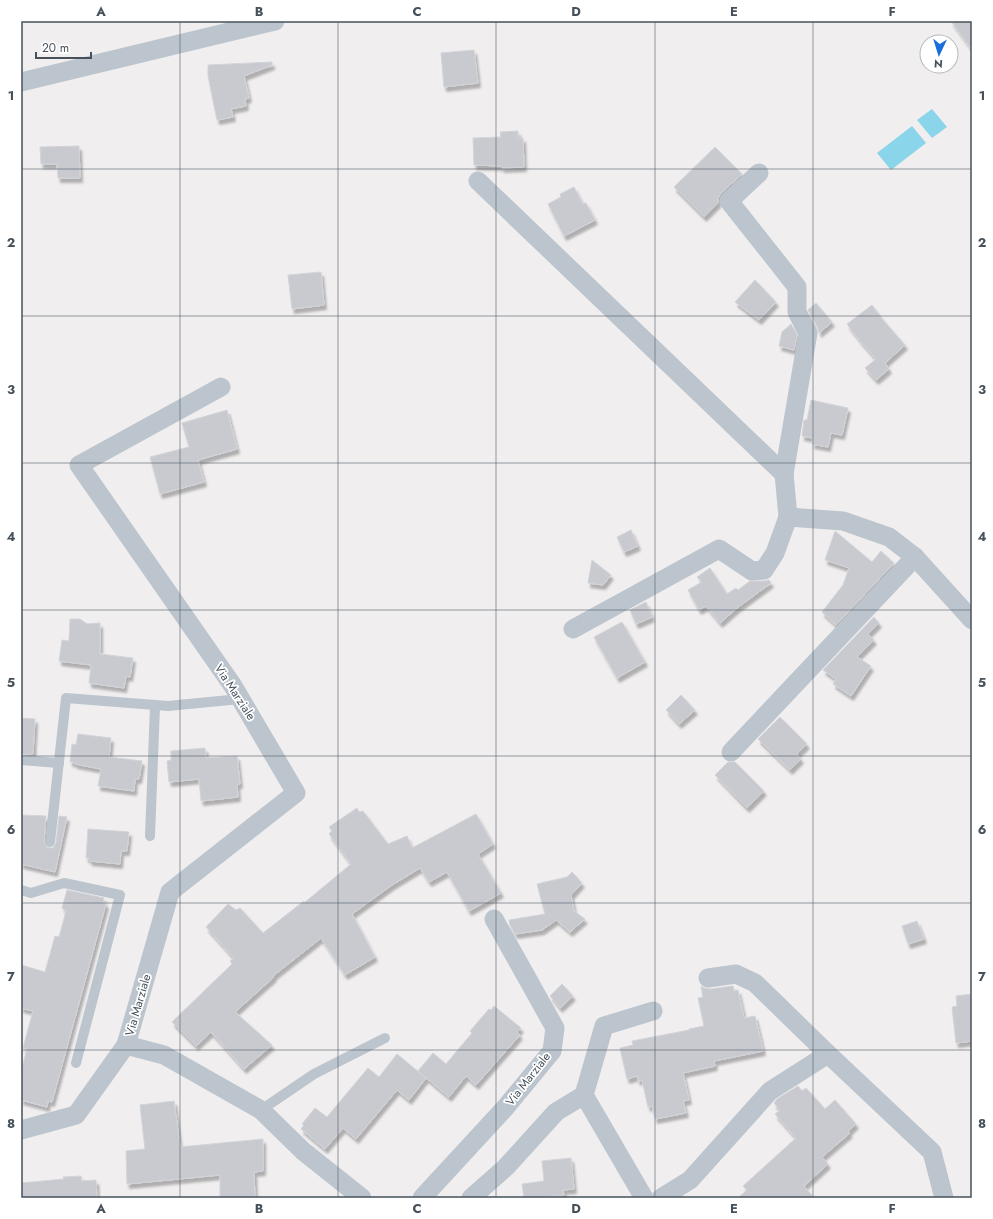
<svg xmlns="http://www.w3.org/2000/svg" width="993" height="1219" font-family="Jost,sans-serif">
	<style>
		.water { fill: #8ad5ea }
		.building { fill: #c8cad0; stroke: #d2d4d9; filter: url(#shadow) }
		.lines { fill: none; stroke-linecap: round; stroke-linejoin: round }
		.service { stroke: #bcc5cd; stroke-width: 10 }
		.minor { stroke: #bcc5cd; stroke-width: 19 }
		.grid { fill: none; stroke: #46515b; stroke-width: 1; stroke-opacity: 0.55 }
		.labels { text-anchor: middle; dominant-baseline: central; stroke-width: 3.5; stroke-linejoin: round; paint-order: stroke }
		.street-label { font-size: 12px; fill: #46515b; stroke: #fff }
		.neatline { fill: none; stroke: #46515b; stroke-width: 1.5 }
		.grid-label { font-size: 13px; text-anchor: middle; font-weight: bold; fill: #46515b }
	</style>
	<defs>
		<filter id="shadow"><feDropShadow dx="2.5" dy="4.5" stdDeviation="1" flood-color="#0004"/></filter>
	</defs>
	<rect width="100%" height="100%" fill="#f0eeee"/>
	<g class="water">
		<path d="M932,109L947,127L932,138L917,120Z"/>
		<path d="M912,126L926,143L891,170L877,153Z"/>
	</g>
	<g class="building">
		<path d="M951,21H972V50Z"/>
		<path d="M474,50L478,83L444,87L441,53Z"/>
		<path d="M272,62V65L244,76L249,98L245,99L246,106L231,109L233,117L217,120L208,76V65Z"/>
		<path d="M518,131V138H523L524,167L502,168L501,166L474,165L473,138L501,137L500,132Z"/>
		<path d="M79,146L80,178H58L57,164H41L40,147Z"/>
		<path d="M715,147L742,174L721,193L718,198V203L704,217L674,187Z"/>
		<path d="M574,187L583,204L586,203L595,220L564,236L548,204L561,197L560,194Z"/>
		<path d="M321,272L324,305L292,309L288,275Z"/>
		<path d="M755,280L776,302L759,320L735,302Z"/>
		<path d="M816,303L832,322L819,333L818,328L808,310Z"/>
		<path d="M872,305L884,321L905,345L885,363L889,369L876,380L865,368L876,359L861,342L847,324Z"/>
		<path d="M791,324L797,335L794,350L779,346L782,332Z"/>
		<path d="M811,400L848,408L842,435L831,433L828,447L812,444L813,438L802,436L804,420H807Z"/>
		<path d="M227,410L237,449L198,460L204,482L160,494L150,457L189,447L182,423Z"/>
		<path d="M631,530L638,546L624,552L617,537Z"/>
		<path d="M835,531L872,562L881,551L894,563L836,625L822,612L843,585L849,568L825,560Z"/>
		<path d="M592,560L611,575L603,585L588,583Z"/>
		<path d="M710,568L727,594L736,588L738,590L750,581H765L769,580L771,583L737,608L720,623L706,606L699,610L688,590L702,582L697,577Z"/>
		<path d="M646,602L652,617L636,624L630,610Z"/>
		<path d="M874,617L879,623L868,634L874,640L857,657L871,666L851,696L833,684L836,679L823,670Z"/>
		<path d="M70,619H80L87,624L100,623V654L133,658L130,677L126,676L124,688L89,683L91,665L59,661L62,640L69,641Z"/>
		<path d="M622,622L645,662L617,678L594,637Z"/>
		<path d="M681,695L695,710L679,724L666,710Z"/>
		<path d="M780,717L807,744L797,754L801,759L790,770L758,739Z"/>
		<path d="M21,718L35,719L33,754H21Z"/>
		<path d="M78,734L111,738L109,757L142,761L139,779H135L134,791L98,786L101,769L75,764L74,762H70L72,744L76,745Z"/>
		<path d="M205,748L206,758L237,756L240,784H237L238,797L201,801L199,779L169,782L167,761L171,760V751Z"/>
		<path d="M728,762H735L764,791L747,808L715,775Z"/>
		<path d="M357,808L359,812L363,811L388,844L407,836L412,848L476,814L493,844L478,854L501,893L469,911L447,872L429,882L420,868L392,885L352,914L375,957L345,975L321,938L273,976L274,977L235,1012L272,1045L244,1069L211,1032L196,1046L172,1022L232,964L230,961L234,958L206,927L228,904L236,910L240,908L263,933L304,901V903L351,864L329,834L332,831L329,827Z"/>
		<path d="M21,815L46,816L44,842L46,847L50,848H53L56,843L59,816L67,817L55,872L21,864Z"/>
		<path d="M88,829L129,832L127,851H121L120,864L90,861L89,858H86Z"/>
		<path d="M572,872L582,883L571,895L574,911L585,919L570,932L556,920L542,930L515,934L510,925L509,920L545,914L537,884L567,877Z"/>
		<path d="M67,890L104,898L103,902L106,904L52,1102L48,1101L47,1107L21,1100V1071L27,1049L23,1048L33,1011L21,1008V965L45,972L55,936L59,937L66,911L62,908Z"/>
		<path d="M917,921L924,939L908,944L902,926Z"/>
		<path d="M562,984L573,996L560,1008L550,996Z"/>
		<path d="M701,986L704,988L710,989L733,986L734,991L738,990L744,1018L755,1016L763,1051L714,1061L715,1066L683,1073L689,1100L683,1101L686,1113L655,1119L652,1106L648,1107L642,1080L638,1081L637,1076L627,1079L620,1048L633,1045L632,1041L689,1030V1029L704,1026L698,998L703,997Z"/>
		<path d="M972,994V1041L956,1043L952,1007L957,1006L956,996Z"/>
		<path d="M494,1006L521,1028L517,1032L520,1035L476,1085L466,1076L449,1097L418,1071L433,1053L446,1064L472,1033L470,1031L489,1009L491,1010Z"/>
		<path d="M397,1054L426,1078L409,1100L397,1090L356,1139L343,1128L325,1149L301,1129L304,1125L302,1124L315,1108L327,1117L368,1068L379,1077Z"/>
		<path d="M798,1086L802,1091L806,1088L825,1109L835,1100L856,1124L848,1132L850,1133L822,1157L828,1164L804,1186L814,1198H738L747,1190L743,1186L796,1138L775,1114L780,1110L774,1103L777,1099Z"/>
		<path d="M174,1101L180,1147L263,1139V1171L254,1172L255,1198H220V1175L127,1184L126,1151L145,1149L140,1105Z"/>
		<path d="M571,1158L574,1189L563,1190L564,1195L545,1197V1198H524L522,1184L544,1181L542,1161Z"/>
		<path d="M81,1176L82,1181L96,1180L97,1198H21V1183L64,1179L63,1177Z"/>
	</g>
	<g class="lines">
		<g class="service">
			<path d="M21,760L59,763"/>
			<path d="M150,836L155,706"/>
			<path d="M50,842L66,698L168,706L240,699"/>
			<path d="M21,890L31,893L64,883L120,895L76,1063"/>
			<path d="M261,1110L314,1074L385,1038"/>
		</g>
		<g class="minor">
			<path d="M21,82L275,21"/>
			<path d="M759,173L729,201L797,287V312L808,333L784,474"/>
			<path d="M478,181L784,474L788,517L775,553L764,570L752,571L719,549L573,629"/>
			<path d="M788,517L843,521L889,537L915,557L972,620"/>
			<path d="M731,752L915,557"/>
			<path d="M708,978L736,974L755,983L828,1054L932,1152L944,1198"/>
			<path d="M126,1045L170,892L296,793L233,686L79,465L221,387"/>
			<path d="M21,1130L76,1115L126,1045L164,1055L261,1110L303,1151L362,1198"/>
			<path d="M422,1198L505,1108L552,1051L555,1028L494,919"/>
			<path d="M471,1198L506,1167L556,1112L584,1095"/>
			<path d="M644,1198L584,1095L604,1026L653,1011"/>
			<path d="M661,1198L690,1180L770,1091L828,1054"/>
		</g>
	</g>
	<path class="grid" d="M180,21V1198M338,21V1198M496,21V1198M655,21V1198M813,21V1198M21,169H972M21,316H972M21,463H972M21,610H972M21,756H972M21,903H972M21,1050H972"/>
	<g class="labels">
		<g class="street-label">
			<text transform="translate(235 692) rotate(57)">Via Marziale</text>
			<text transform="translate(138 1005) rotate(-74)">Via Marziale</text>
			<text transform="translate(528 1079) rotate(-52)">Via Marziale</text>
		</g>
	</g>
	<rect width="993" height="1219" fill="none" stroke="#ffffff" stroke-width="44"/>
	<g transform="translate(939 54) rotate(184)"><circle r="19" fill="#ffffff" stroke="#b5b9bd"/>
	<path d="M0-3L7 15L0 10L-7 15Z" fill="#1c6edc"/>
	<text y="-6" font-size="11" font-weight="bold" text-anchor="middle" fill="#46515b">N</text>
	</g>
	<path d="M36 52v6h55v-6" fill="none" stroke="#46515b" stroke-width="2"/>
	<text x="42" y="52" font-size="12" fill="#46515b" stroke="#ffffff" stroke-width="3" paint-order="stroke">20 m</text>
	<rect x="22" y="22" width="949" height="1175" class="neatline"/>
	<g class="grid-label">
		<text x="101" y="16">A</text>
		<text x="259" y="16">B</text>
		<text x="417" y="16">C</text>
		<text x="576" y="16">D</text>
		<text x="734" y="16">E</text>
		<text x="892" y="16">F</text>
		<text x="11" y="100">1</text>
		<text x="982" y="100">1</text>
		<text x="11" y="247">2</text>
		<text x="982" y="247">2</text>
		<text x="11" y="394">3</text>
		<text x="982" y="394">3</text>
		<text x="11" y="541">4</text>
		<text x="982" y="541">4</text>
		<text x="11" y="687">5</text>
		<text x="982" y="687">5</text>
		<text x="11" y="834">6</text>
		<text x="982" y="834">6</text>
		<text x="11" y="981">7</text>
		<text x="982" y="981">7</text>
		<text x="11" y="1128">8</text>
		<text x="982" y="1128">8</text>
		<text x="101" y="1213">A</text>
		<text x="259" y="1213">B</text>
		<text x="417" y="1213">C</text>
		<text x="576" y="1213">D</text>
		<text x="734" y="1213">E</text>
		<text x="892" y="1213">F</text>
	</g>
</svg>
